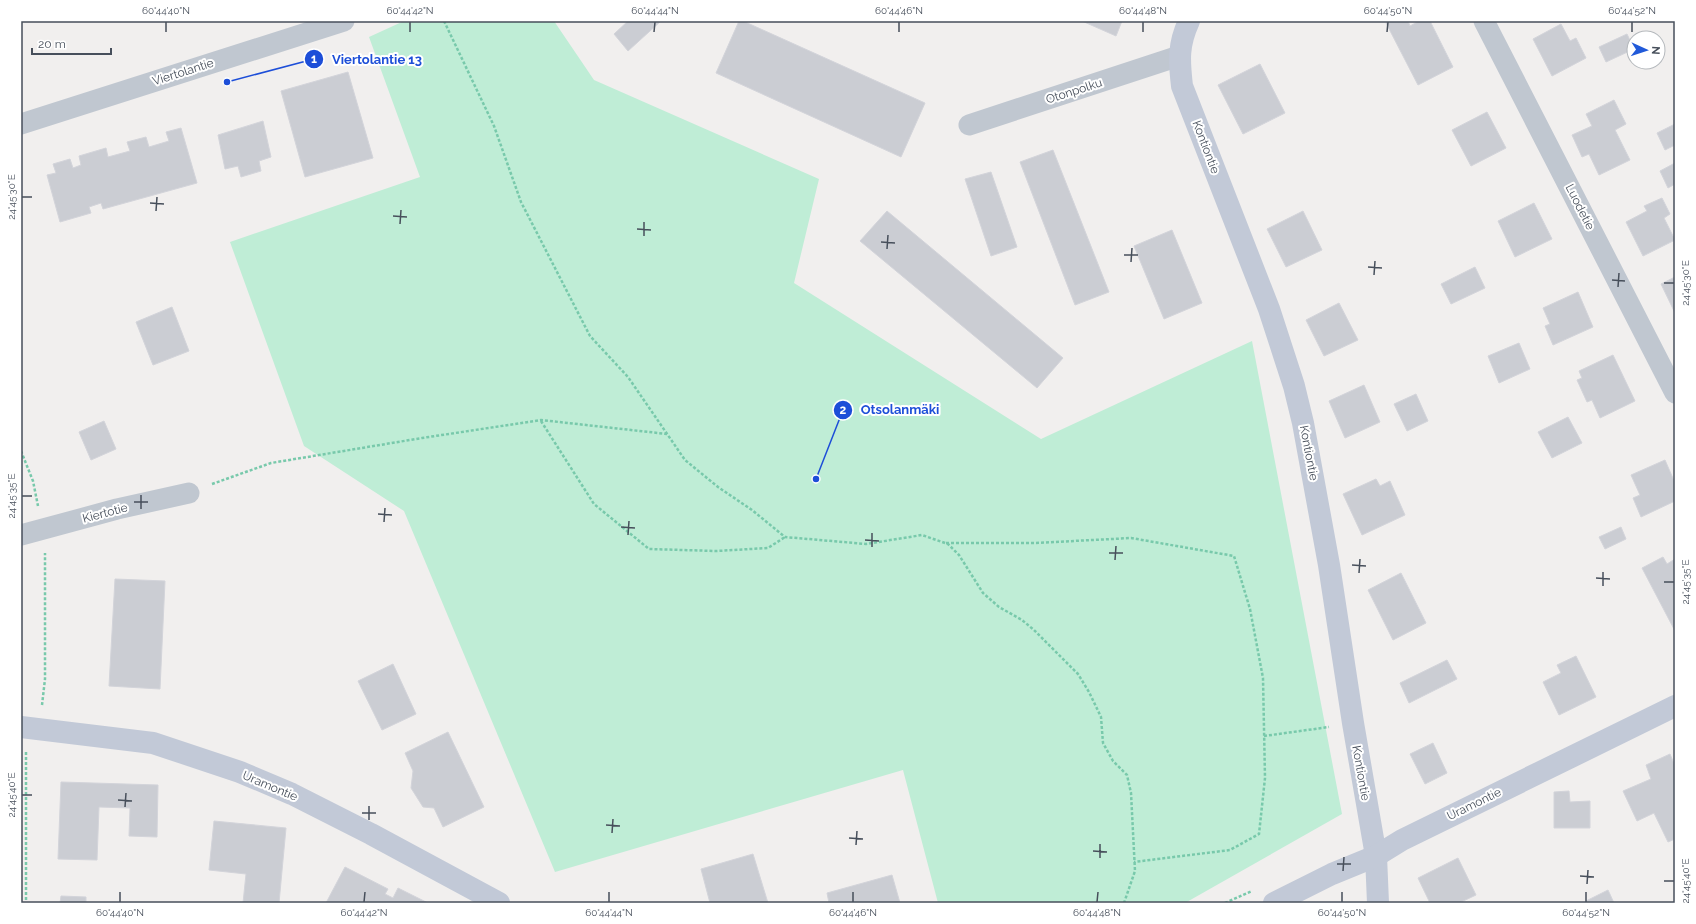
<svg xmlns="http://www.w3.org/2000/svg" width="1696" height="924" font-family="Raleway,sans-serif">
	<style>
		.green { fill: #bfedd6 }
		.building { fill: #cbcdd3; stroke: #d3d4da }
		.lines { fill: none; stroke-linecap: round; stroke-linejoin: round }
		.path { stroke: #78c9ab; stroke-width: 2.5; stroke-dasharray: 3 2; stroke-linecap: butt }
		.street { stroke: #c0c7d0; stroke-width: 21 }
		.secondary { stroke: #c2c9d7; stroke-width: 22 }
		.ticks { fill: none; stroke: #474f5b; stroke-width: 1.5 }
		.labels { text-anchor: middle; dominant-baseline: central; stroke-width: 4; stroke-linejoin: round; paint-order: stroke }
		.street-label { font-size: 12px; fill: #474f5b; stroke: #fff }
		.leader { fill: none; stroke: #1d4ed8; stroke-width: 1.5 }
		.callout-dot { fill: #1d4ed8; stroke: #fff; stroke-width: 1.5 }
		.mark-label { font-size: 12px; text-anchor: middle; font-weight: bold; fill: #fff }
		.callout-label { font-size: 13px; text-anchor: middle; font-weight: bold; fill: #1d4ed8; stroke: #fff; stroke-width: 4; stroke-linejoin: round; paint-order: stroke }
		.neatline { fill: none; stroke: #474f5b; stroke-width: 1.5 }
		.ticks-label { font-size: 10px; text-anchor: middle; fill: #474f5b }
	</style>
	<rect width="100%" height="100%" fill="#f1efee"/>
	<path class="green" d="M404,21H554L594,80L819,179L794,283L1041,439L1252,341L1342,814L1185,903H938L903,770L555,872L404,511L304,446L230,242L420,177L369,37Z"/>
	<g class="building">
		<path d="M628,21H661L628,51L614,34Z"/>
		<path d="M739,21H743L925,103L901,157L716,73Z"/>
		<path d="M1082,21H1122L1116,36Z"/>
		<path d="M1389,21H1408L1410,26L1419,21H1430L1453,67L1418,85L1386,23Z"/>
		<path d="M1561,24L1570,41L1576,38L1586,58L1552,76L1533,39Z"/>
		<path d="M1627,34L1634,49L1606,62L1599,47Z"/>
		<path d="M1260,64L1285,113L1243,134L1218,85Z"/>
		<path d="M348,72L373,158L305,177L281,91Z"/>
		<path d="M1614,100L1626,124L1615,130L1630,160L1599,175L1589,154L1582,157L1572,135L1592,126L1586,114Z"/>
		<path d="M1487,112L1506,148L1471,166L1452,130Z"/>
		<path d="M263,121L271,157L259,161L261,171L241,177L238,166L225,169L218,135Z"/>
		<path d="M1675,124V145L1665,150L1657,133Z"/>
		<path d="M181,128L197,183L103,209L101,203L89,207L91,213L60,222L47,175L56,173L53,164L70,159L73,168L81,165L79,156L106,148L108,157L130,151L127,142L146,137L149,147L169,141L166,132Z"/>
		<path d="M1053,150L1109,292L1075,305L1020,162Z"/>
		<path d="M1675,163V184L1668,188L1660,171Z"/>
		<path d="M991,172L1017,247L991,256L965,179Z"/>
		<path d="M1662,198L1670,214L1664,218L1675,240L1643,256L1626,222L1647,211L1644,206Z"/>
		<path d="M1534,203L1552,239L1515,257L1498,221Z"/>
		<path d="M887,211L1063,358L1037,388L860,241Z"/>
		<path d="M1303,211L1322,250L1286,267L1267,229Z"/>
		<path d="M1172,230L1202,303L1164,319L1134,246Z"/>
		<path d="M1475,267L1485,288L1451,304L1441,284Z"/>
		<path d="M1675,277V313L1661,284Z"/>
		<path d="M1578,292L1593,327L1553,345L1545,326L1550,324L1543,308Z"/>
		<path d="M1339,303L1358,340L1324,356L1306,320Z"/>
		<path d="M172,307L189,351L153,365L136,322Z"/>
		<path d="M1519,343L1530,369L1499,383L1488,356Z"/>
		<path d="M1613,355L1635,401L1600,418L1592,400L1587,402L1577,380L1582,378L1579,371Z"/>
		<path d="M1364,385L1380,422L1345,438L1329,401Z"/>
		<path d="M1416,394L1428,421L1407,431L1394,404Z"/>
		<path d="M1568,417L1582,443L1552,458L1538,432Z"/>
		<path d="M104,421L116,449L91,460L79,432Z"/>
		<path d="M1665,460L1675,483V501L1641,517L1633,498L1640,495L1631,475Z"/>
		<path d="M1376,479L1380,486L1390,481L1405,515L1362,535L1343,494Z"/>
		<path d="M1621,527L1626,539L1605,549L1599,537Z"/>
		<path d="M1663,557L1667,564L1675,559V631L1642,568Z"/>
		<path d="M1401,573L1426,623L1393,640L1368,590Z"/>
		<path d="M115,579L165,581L160,689L109,686Z"/>
		<path d="M1576,656L1596,697L1559,715L1543,682L1561,673L1557,665Z"/>
		<path d="M1447,660L1457,679L1409,703L1400,683Z"/>
		<path d="M393,664L416,714L382,730L358,681Z"/>
		<path d="M448,732L484,807L443,827L434,808L423,807L411,788L413,771L405,753Z"/>
		<path d="M1433,743L1447,773L1425,784L1410,754Z"/>
		<path d="M1670,754L1675,766V839L1668,842L1654,813L1637,821L1623,791L1651,779L1646,765Z"/>
		<path d="M61,782L158,785L157,837L129,836L130,808L99,807L97,860L58,859Z"/>
		<path d="M1569,791L1570,802L1590,801V828H1554V792Z"/>
		<path d="M214,821L286,828L279,903H243L246,874L209,870Z"/>
		<path d="M753,854L768,903H710L701,869Z"/>
		<path d="M1458,858L1476,895L1459,903H1430L1418,878Z"/>
		<path d="M345,867L388,889L385,894L393,898L398,888L428,903H326Z"/>
		<path d="M892,875L900,903H829L827,893Z"/>
		<path d="M1608,890L1614,903H1587L1586,901Z"/>
		<path d="M61,896L86,897V903H60Z"/>
	</g>
	<g class="lines">
		<g class="path">
			<path d="M444,21L494,126L521,202L590,336L628,377L685,460L718,487L752,510L785,537L866,544L922,535L948,544L959,555L983,593L999,607L1022,620L1034,630L1078,674L1089,692L1101,717L1103,743L1113,761L1127,775L1131,793L1135,871L1124,903"/>
			<path d="M541,421L594,504L649,549L716,551L768,548L785,537"/>
			<path d="M21,451L33,481L38,506"/>
			<path d="M212,484L271,463L422,438L541,420L667,434"/>
			<path d="M946,543H1035L1131,538L1234,556L1250,609L1263,678L1265,778L1259,834L1230,850L1134,862"/>
			<path d="M42,705L45,679V553"/>
			<path d="M1264,736L1329,727"/>
			<path d="M26,752V903"/>
			<path d="M1225,903L1252,891"/>
		</g>
		<g class="street">
			<path d="M1484,21L1675,393"/>
			<path d="M21,124L344,21"/>
			<path d="M969,125L1179,56"/>
			<path d="M21,535L117,509L189,493"/>
		</g>
		<g class="secondary">
			<path d="M1189,21C1178,45 1179,60 1182,86L1269,309L1294,386L1303,423L1329,565L1353,723L1376,856L1378,903"/>
			<path d="M21,727L153,743L240,772L292,794L371,834L499,903"/>
			<path d="M1274,903L1332,874L1376,856L1402,840L1675,706"/>
		</g>
	</g>
	<path class="ticks" d="M166,32V22M410,32V22M654,32L655,22M899,32V22M1143,32V22M1387,32L1388,22M1632,32V22M22,197H32M150,203L164,204M156,211L157,197M393,216L407,217M400,224L401,210M637,229L651,230M644,236V222M881,242L895,243M887,249L888,235M1124,255H1138M1131,262L1132,248M1368,267L1382,268M1374,275L1375,261M1612,280L1625,281M1664,283H1674M1618,287L1619,273M22,496H32M134,502H148M141,509V495M378,514L392,515M384,522L385,508M621,527L635,528M628,535L629,521M865,540L879,541M872,547V533M1109,553H1123M1115,560L1116,546M1352,565L1366,566M1359,573L1360,559M1596,578L1610,579M1664,582H1674M1603,586V572M22,795H32M118,800L132,801M125,807L126,793M362,813H376M369,820V806M606,825L620,826M612,833L613,819M849,838L863,839M856,845L857,831M1093,851L1107,852M1100,858V844M1337,864H1351M1343,871L1344,857M1580,876L1594,877M1664,881H1674M1587,884L1588,870M120,902V892M364,902L365,892M609,902V892M853,902V892M1097,902L1098,892M1342,902V892M1586,902V892"/>
	<g class="labels">
		<g class="street-label">
			<text transform="translate(183 72) rotate(-18)">Viertolantie</text>
			<text transform="translate(1074 91) rotate(-18)">Otonpolku</text>
			<text transform="translate(1206 147) rotate(69)">Kontiontie</text>
			<text transform="translate(1580 207) rotate(63)">Luodetie</text>
			<text transform="translate(1309 453) rotate(79)">Kontiontie</text>
			<text transform="translate(105 513) rotate(-15)">Kiertotie</text>
			<text transform="translate(1361 773) rotate(80)">Kontiontie</text>
			<text transform="translate(270 786) rotate(23)">Uramontie</text>
			<text transform="translate(1474 804) rotate(-26)">Uramontie</text>
		</g>
	</g>
	<path class="leader" d="M227 82L314 59M816 479L843 410"/>
	<g class="callout-dot">
		<circle cx="227" cy="82" r="4"/>
		<circle cx="816" cy="479" r="4"/>
		<circle cx="314" cy="59" r="10"/>
		<circle cx="843" cy="410" r="10"/>
	</g>
	<g class="mark-label">
		<text x="314" y="63">1</text>
		<text x="843" y="414">2</text>
	</g>
	<g class="callout-label">
		<text x="377" y="64">Viertolantie 13</text>
		<text x="900" y="414">Otsolanmäki</text>
	</g>
	<rect width="1696" height="924" fill="none" stroke="#ffffff" stroke-width="44"/>
	<g transform="translate(1646 50) rotate(93)"><circle r="19" fill="#ffffff" stroke="#b5b9bd"/>
	<path d="M0-3L7 15L0 10L-7 15Z" fill="#215ad9"/>
	<text y="-6" font-size="11" font-weight="bold" text-anchor="middle" fill="#474f5b">N</text>
	</g>
	<path d="M32 48v6h79v-6" fill="none" stroke="#474f5b" stroke-width="2"/>
	<text x="38" y="48" font-size="12" fill="#474f5b" stroke="#ffffff" stroke-width="3" paint-order="stroke">20 m</text>
	<rect x="22" y="22" width="1652" height="880" class="neatline"/>
	<g class="ticks-label">
		<text x="166" y="14">60°44'40"N</text>
		<text x="410" y="14">60°44'42"N</text>
		<text x="655" y="14">60°44'44"N</text>
		<text x="899" y="14">60°44'46"N</text>
		<text x="1143" y="14">60°44'48"N</text>
		<text x="1388" y="14">60°44'50"N</text>
		<text x="1632" y="14">60°44'52"N</text>
		<text transform="translate(11 197) rotate(-90)" y="4">24°45'30"E</text>
		<text transform="translate(1685 283) rotate(-90)" y="4">24°45'30"E</text>
		<text transform="translate(11 496) rotate(-90)" y="4">24°45'35"E</text>
		<text transform="translate(1685 582) rotate(-90)" y="4">24°45'35"E</text>
		<text transform="translate(11 795) rotate(-90)" y="4">24°45'40"E</text>
		<text transform="translate(1685 881) rotate(-90)" y="4">24°45'40"E</text>
		<text x="120" y="916">60°44'40"N</text>
		<text x="364" y="916">60°44'42"N</text>
		<text x="609" y="916">60°44'44"N</text>
		<text x="853" y="916">60°44'46"N</text>
		<text x="1097" y="916">60°44'48"N</text>
		<text x="1342" y="916">60°44'50"N</text>
		<text x="1586" y="916">60°44'52"N</text>
	</g>
</svg>
